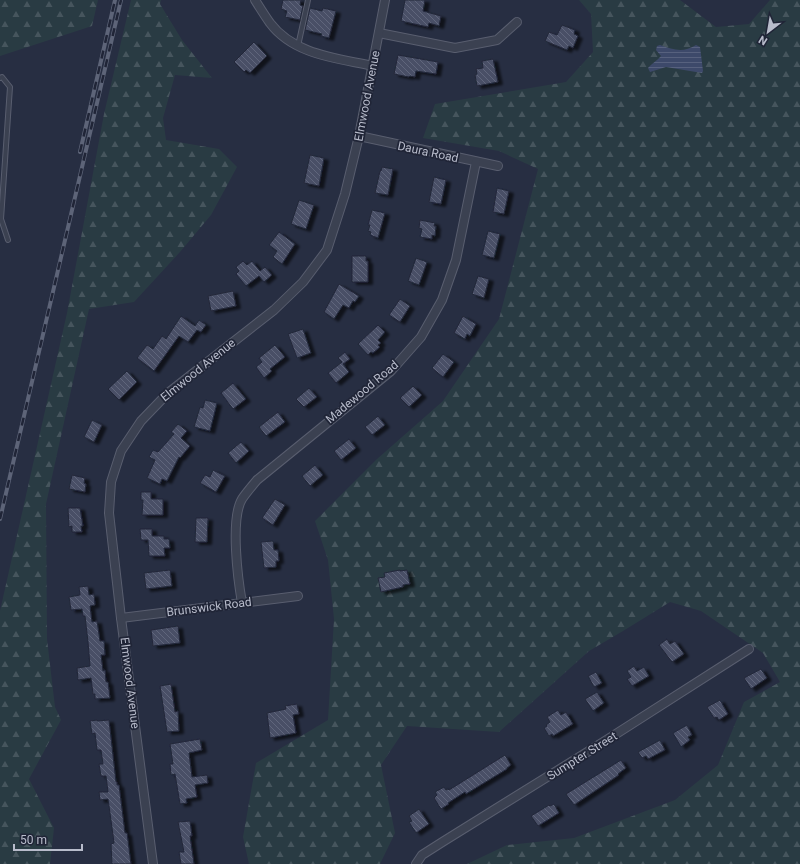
<svg xmlns="http://www.w3.org/2000/svg" width="800" height="864" font-family="Roboto,sans-serif">
	<style>
		.forest { fill: url(#forest-firs) }
		.water { fill: url(#water-rules) }
		.building { fill: url(#building-back-hatch); stroke: #222739; filter: url(#shadow) }
		.lines { fill: none; stroke-linecap: round; stroke-linejoin: round }
		.service-casing { stroke: #595e6f; stroke-width: 6 }
		.minor-casing { stroke: #595e6f; stroke-width: 10 }
		.service { stroke: #3b4151; stroke-width: 4 }
		.minor { stroke: #3b4151; stroke-width: 8 }
		.rail-casing { stroke: #5d6478; stroke-width: 4 }
		.rail { stroke: #202537; stroke-width: 2.5; stroke-dasharray: 8; stroke-linecap: butt }
		.labels { text-anchor: middle; dominant-baseline: central; stroke-width: 3.5; stroke-linejoin: round; paint-order: stroke }
		.street-label { font-size: 12px; fill: #b8bccb; stroke: #202537 }
	</style>
	<defs>
		<pattern id="forest-firs" width="22" height="20" patternUnits="userSpaceOnUse"><rect width="22" height="20" fill="#293b43"/><path d="M5 1l3.5 6h-7zM16 11l3.5 6h-7z" fill="#46555d"/></pattern>
		<pattern id="water-rules" width="6" height="5" patternUnits="userSpaceOnUse"><rect width="6" height="5" fill="#3d496a"/><path d="M0 2.5h6" fill="none" stroke="#57617e"/></pattern>
		<pattern id="building-back-hatch" width="6" height="6" patternUnits="userSpaceOnUse"><rect width="6" height="6" fill="#484f66"/><path d="M-1 5l2 2M0 0l6 6M5-1l2 2" fill="none" stroke="#60667b"/></pattern>
		<filter id="shadow"><feDropShadow dx="4.5" dy="2.5" stdDeviation="1" flood-color="#0009"/></filter>
	</defs>
	<rect width="100%" height="100%" fill="#272e42"/>
	<g class="forest">
		<path d="M0,0H98L92,26L0,56Z"/>
		<path d="M131,0H161L160,4L182,40L212,78L175,75L163,118L166,140L219,149L237,167L211,215L180,252L134,302L89,309L46,504L47,639L55,707L61,720L29,779L54,828L50,864H0V611L67,313L104,114Z"/>
		<path d="M579,0H680L716,27L749,24L770,0H800V864H467L507,845L574,838L675,800L718,765L744,702L780,682L763,653L701,611L670,602L623,631L589,651L499,732L407,726L381,765L395,833L380,864H249L243,837L256,763L328,720L334,619L328,560L315,521L377,459L443,401L499,319L538,169L499,151L423,138L435,104L566,82L593,52L591,14Z"/>
	</g>
	<path class="water" d="M660,45C674,50 683,53 696,45L700,47L703,71L702,73L666,67L650,72L648,68C652,63 657,61 661,56L656,50L657,46Z"/>
	<g class="building">
		<path d="M283,0H301L300,5L303,6L300,20L285,17L287,11L281,9Z"/>
		<path d="M405,0H425L423,11L441,16L439,26L429,23L428,27L401,21Z"/>
		<path d="M310,8L322,11L323,8L336,11L329,38L321,36L322,34L305,30Z"/>
		<path d="M562,25L575,30L574,34L578,36L573,48L569,46L567,50L545,41L549,32L557,35Z"/>
		<path d="M254,42L267,56L250,73L246,70L244,72L234,62Z"/>
		<path d="M398,55L438,62L436,74L416,71L415,77L410,76L409,77L394,74Z"/>
		<path d="M493,59L498,82L477,86L475,75L477,74L476,69L483,68L482,61Z"/>
		<path d="M310,155L324,158L319,186L304,183Z"/>
		<path d="M382,167L393,169L388,195L375,193L380,171H381Z"/>
		<path d="M434,177L446,180L441,204L429,202Z"/>
		<path d="M497,188L509,191L504,214L493,212Z"/>
		<path d="M299,200L314,205L306,229L291,224Z"/>
		<path d="M372,210L385,213L378,238L370,235L371,232L368,231L370,225H368Z"/>
		<path d="M420,220L435,223L434,226H436L435,236L432,235V239L420,237L422,229L419,228Z"/>
		<path d="M488,231L500,234L494,258L482,255Z"/>
		<path d="M279,232L295,244L282,264L273,257L277,251L269,245Z"/>
		<path d="M352,256H366V261H368V282H352Z"/>
		<path d="M416,258L427,262L419,285L408,281Z"/>
		<path d="M243,261L247,265L252,261L260,271L265,267L272,275L264,282L259,276L246,286L236,274L239,271L236,267Z"/>
		<path d="M478,276L489,279L484,298L472,294Z"/>
		<path d="M339,284L359,296L355,302L353,301L349,308L343,305L334,319L324,312Z"/>
		<path d="M233,291L236,306L211,311L208,296Z"/>
		<path d="M400,299L410,306L400,322L389,315Z"/>
		<path d="M181,316L195,326L199,320L206,325L201,332L197,330L188,342L179,336L154,371L137,358L147,345L153,349L162,336L166,339Z"/>
		<path d="M463,316L476,324L470,336L467,334L465,339L454,333Z"/>
		<path d="M378,325L385,332L378,340L381,343L378,345L380,347L373,353L371,352L368,355L358,344Z"/>
		<path d="M303,329L311,353L297,358L288,334Z"/>
		<path d="M275,345L285,357L270,369L272,371L264,378L256,367L262,362L259,358Z"/>
		<path d="M345,352L350,359L343,364L349,372L336,383L328,373L342,362L338,358Z"/>
		<path d="M443,354L454,362L443,377L432,368Z"/>
		<path d="M127,371L137,382L119,400L108,389Z"/>
		<path d="M233,383L246,399L233,409L221,393Z"/>
		<path d="M413,386L422,395L409,407L400,398Z"/>
		<path d="M309,388L317,397L304,407L296,399Z"/>
		<path d="M205,400L217,403L210,431L194,427L200,407L203,408Z"/>
		<path d="M278,412L285,422L266,436L259,427Z"/>
		<path d="M378,416L385,425L372,435L365,427Z"/>
		<path d="M92,420L102,425L94,442L84,437Z"/>
		<path d="M178,424L187,431L181,438L190,446L180,458L179,457L167,481L162,479L160,484L147,478L155,460L149,457L153,450L158,452L174,434L171,432Z"/>
		<path d="M349,439L356,448L341,460L334,451Z"/>
		<path d="M241,442L249,451L236,463L228,453Z"/>
		<path d="M315,465L323,475L310,486L302,476Z"/>
		<path d="M213,470L225,476L216,492L200,483L205,475L210,477Z"/>
		<path d="M72,475L85,478L84,483L86,484L85,492L69,489Z"/>
		<path d="M141,492H151V499H163V515H142L143,500H141Z"/>
		<path d="M275,499L285,505L273,525L262,518Z"/>
		<path d="M68,508H80L83,526H81L82,532H72V526L69,527Z"/>
		<path d="M196,518H208L207,542H195Z"/>
		<path d="M140,529H152V536H164V539H169L170,548H164L165,556H149L148,540H141Z"/>
		<path d="M273,541L274,550H278L279,561H276V567L264,568L261,542Z"/>
		<path d="M170,570L172,586L146,589L144,573Z"/>
		<path d="M400,570V571L407,570L410,584L403,585V587L381,592L378,578L385,577L384,573Z"/>
		<path d="M88,586L89,595L94,594L95,605L90,606L92,622L97,621L100,641H104L105,655H101L103,671L105,670L106,682H108L110,698L95,699V694H93L91,678L78,680L77,668L90,666L88,642L85,616H83L82,609L71,610L69,597L80,595L79,587Z"/>
		<path d="M178,626L180,643L153,646L151,630Z"/>
		<path d="M667,639L670,644L675,641L684,654L672,662L659,645Z"/>
		<path d="M634,666L637,671L644,667L649,676L632,686L627,679L631,677L627,671Z"/>
		<path d="M761,669L767,678L751,689L744,678Z"/>
		<path d="M596,672L602,683L594,687L588,676Z"/>
		<path d="M171,684L175,712L178,711L179,731L167,732L160,686Z"/>
		<path d="M597,692L604,703L593,711L585,699Z"/>
		<path d="M720,700L728,714L719,720L717,717L714,718L707,707Z"/>
		<path d="M297,704L299,714L293,715L296,733L270,738L267,713L286,709L285,706Z"/>
		<path d="M558,710L561,715L566,712L573,724L553,736L552,734L549,736L544,728L547,726L546,725L550,722L547,717Z"/>
		<path d="M97,720V721L109,720L116,782H117V785H119L125,833H127L131,864H112L111,844L114,843L113,835L108,799L100,800L99,792H108L106,776H101L99,764H103L101,750H97L95,733L92,734L90,721Z"/>
		<path d="M687,725L692,735L688,737L690,740L681,747L673,733Z"/>
		<path d="M200,739L202,750L189,753L192,777L207,775L208,783L195,785L197,797L186,799L187,803L180,804L175,774L171,775L170,764H173L170,744Z"/>
		<path d="M660,740L665,750L648,759L646,756L642,758L638,752Z"/>
		<path d="M505,755L511,765L507,768V769L466,794L465,792L448,803L449,804L441,809L434,798L437,795L435,792L444,787L446,790L448,789L449,790Z"/>
		<path d="M621,760L626,768L618,774L619,775L574,805L566,794Z"/>
		<path d="M554,804L559,813L538,826L531,816L549,805L550,806Z"/>
		<path d="M419,809L429,824L416,833L409,822L412,821L409,816Z"/>
		<path d="M190,821L192,836H190L194,864H181L179,852H184L178,822Z"/>
	</g>
	<g class="lines">
		<defs>
			<g id="service">
				<path d="M298,46L308,0"/>
				<path d="M0,78L2,77L10,87L1,219L8,240"/>
			</g>
			<g id="minor">
				<path d="M255,0C260,8 265,16 270,23C294,55 337,58 373,66"/>
				<path d="M379,33L455,48L497,40L517,22"/>
				<path d="M359,136L498,166"/>
				<path d="M242,603C238,580 230,519 242,499C246,493 252,486 257,480L391,371L421,337L442,300L456,260L476,162"/>
				<path d="M121,618L298,596"/>
				<path d="M153,864L121,618L109,513L111,482L121,451L141,421L168,393L274,310L303,282L327,250L345,194L359,136L385,0"/>
				<path d="M416,864L422,855L444,841L605,741L749,649"/>
			</g>
		</defs>
		<use href="#service" class="service-casing"/>
		<use href="#minor" class="minor-casing"/>
		<use href="#service" class="service"/>
		<use href="#minor" class="minor"/>
		<defs>
			<g id="rail">
				<path d="M80,152L115,0"/>
				<path d="M0,519L121,0"/>
			</g>
		</defs>
		<use href="#rail" class="rail-casing"/>
		<use href="#rail" class="rail"/>
	</g>
	<g class="labels">
		<g class="street-label">
			<text transform="translate(367 96) rotate(-79)">Elmwood Avenue</text>
			<text transform="translate(428 152) rotate(12)">Daura Road</text>
			<text transform="translate(198 370) rotate(-39)">Elmwood Avenue</text>
			<text transform="translate(362 392) rotate(-40)">Madewood Road</text>
			<text transform="translate(209 607) rotate(-7)">Brunswick Road</text>
			<text transform="translate(130 683) rotate(83)">Elmwood Avenue</text>
			<text transform="translate(582 756) rotate(-32)">Sumpter Street</text>
		</g>
	</g>
	<g transform="translate(768 32) rotate(211)" stroke="#202537" stroke-width="3" paint-order="stroke">
	<path d="M0-3L7 15L0 10L-7 15Z" fill="#b8bccb"/>
	<text y="-6" font-size="11" font-weight="bold" text-anchor="middle" fill="#b8bccb">N</text>
	</g>
	<path d="M14 844v6h68v-6" fill="none" stroke="#b8bccb" stroke-width="2"/>
	<text x="20" y="844" font-size="12" fill="#b8bccb" stroke="#202537" stroke-width="3" paint-order="stroke">50 m</text>
</svg>
